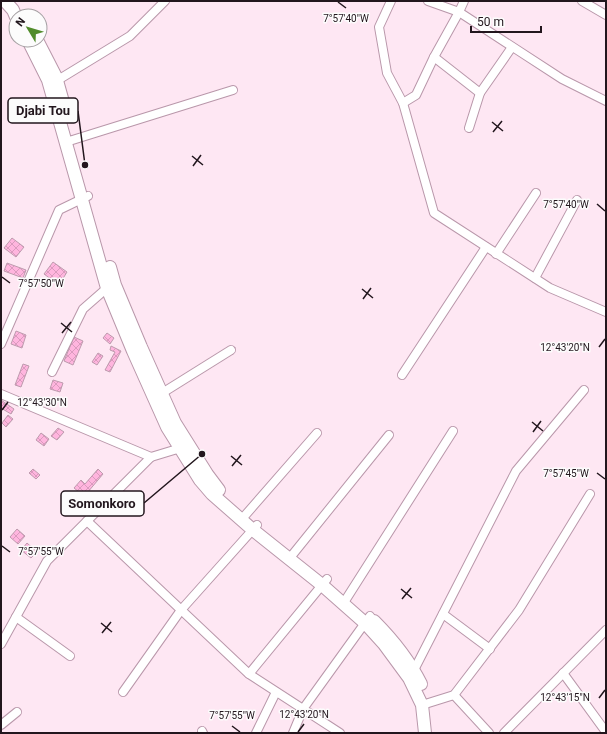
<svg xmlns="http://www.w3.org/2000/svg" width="607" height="734" font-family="Roboto,sans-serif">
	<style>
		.building { fill: url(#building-cross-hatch); stroke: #be9bae }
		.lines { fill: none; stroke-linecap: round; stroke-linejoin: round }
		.minor-casing { stroke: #b997aa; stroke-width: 10 }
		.secondary-casing { stroke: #b997aa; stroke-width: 14 }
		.minor { stroke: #fff; stroke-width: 8 }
		.secondary { stroke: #fff; stroke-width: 12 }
		.ticks { fill: none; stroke: #22161d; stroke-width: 1.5 }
		.ticks-label { font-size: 10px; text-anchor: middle; fill: #22161d; stroke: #fcfcfc; stroke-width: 3; stroke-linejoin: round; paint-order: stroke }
		.leader { fill: none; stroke: #22161d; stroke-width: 1.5 }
		.callout-dot { fill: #22161d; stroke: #fcfcfc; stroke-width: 1.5 }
		.callout { fill: #fcfcfc; stroke: #22161d; stroke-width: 1.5 }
		.callout-label { font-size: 13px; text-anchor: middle; font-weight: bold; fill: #22161d }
	</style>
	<defs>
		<pattern id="building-cross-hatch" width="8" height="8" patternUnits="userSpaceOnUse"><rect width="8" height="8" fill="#ffb5de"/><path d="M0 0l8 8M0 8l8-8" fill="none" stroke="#da9bbe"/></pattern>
	</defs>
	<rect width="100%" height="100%" fill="#fee7f3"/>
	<g class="building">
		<path d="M12,238L24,247L16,257L4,248Z"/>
		<path d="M53,262L67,272L59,285L44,274Z"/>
		<path d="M7,263L26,270L23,278L4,271Z"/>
		<path d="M16,331L26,335L22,348L11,344Z"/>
		<path d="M107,333L114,338L110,344L103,338Z"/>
		<path d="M74,337L83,341L73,365L64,361Z"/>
		<path d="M111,346L121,351L110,372L105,370L115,352L110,350Z"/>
		<path d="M98,353L103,356L97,365L92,362Z"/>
		<path d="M23,364L29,366L21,387L15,385Z"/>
		<path d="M53,380L63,383L60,392L50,389Z"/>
		<path d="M1,400L14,409L11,414L1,408Z"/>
		<path d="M8,415L13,419L6,427L2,423Z"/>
		<path d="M58,428L64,432L57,440L51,436Z"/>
		<path d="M41,433L49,439L44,446L36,440Z"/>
		<path d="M33,469L40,475L36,479L29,473Z"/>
		<path d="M98,469L103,474L77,505L72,500L79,492L74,488L81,480L85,484Z"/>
		<path d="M17,529L25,536L18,544L10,537Z"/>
		<path d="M27,543L37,552L31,558L21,550Z"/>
	</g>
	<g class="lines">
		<defs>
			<g id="minor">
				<path d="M391,1L379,27L387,73L403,103L434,213L550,288L606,312"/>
				<path d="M428,1L459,12L562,79L606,101"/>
				<path d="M582,1L606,15"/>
				<path d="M434,57L480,93"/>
				<path d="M53,83L130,36L165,1"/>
				<path d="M403,103L416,95L434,57L459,12L464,1"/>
				<path d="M469,128L480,93L512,47"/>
				<path d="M66,142L233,90"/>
				<path d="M496,254L536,193"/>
				<path d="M535,278L577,200"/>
				<path d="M1,344L59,210L88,196"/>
				<path d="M52,372L83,309L107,288L110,287"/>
				<path d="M402,375L486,247"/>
				<path d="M1,394L151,457"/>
				<path d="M159,395L231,350"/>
				<path d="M241,520L317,433"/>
				<path d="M87,521L249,674L340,733"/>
				<path d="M289,559L389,435"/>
				<path d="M343,604L453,431"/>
				<path d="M443,614L490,649"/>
				<path d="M16,617L70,656"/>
				<path d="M1,644L47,561L151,457L184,447"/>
				<path d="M563,673L606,732"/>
				<path d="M249,674L327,579"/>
				<path d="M412,674L516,471L584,390"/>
				<path d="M123,692L181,610L257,525"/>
				<path d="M454,695L489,733"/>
				<path d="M422,705L454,695L519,610L590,494"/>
				<path d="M1,725L17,712"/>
				<path d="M202,731L203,733"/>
				<path d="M256,733L276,692"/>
				<path d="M293,733L303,709L370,616"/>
				<path d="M504,733L606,630"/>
			</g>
			<g id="secondary">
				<path d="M5,1L13,10L16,17"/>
				<path d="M28,40L48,80L107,288L133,351L167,427L200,480L212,494L253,530L322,585L365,623L384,644L409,678L422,705L425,733"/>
				<path d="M37,40L56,77L63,102"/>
				<path d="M110,267L115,285L141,347L175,423L207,474L219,490"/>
				<path d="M374,621C393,640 409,660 421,684"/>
			</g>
		</defs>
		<use href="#minor" class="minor-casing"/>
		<use href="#secondary" class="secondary-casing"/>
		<use href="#minor" class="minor"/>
		<use href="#secondary" class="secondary"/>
	</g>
	<path class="ticks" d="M338,2L346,8M492,122L503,131M493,132L502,121M192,156L203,165M193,166L201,155M597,204L605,211M2,277L10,283M362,289L373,298M363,299L371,288M61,323L72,332M62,333L71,322M599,347L605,339M2,410L8,402M532,422L543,431M533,432L541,421M231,456L242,465M232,466L241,455M597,473L605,479M2,546L10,552M401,589L412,598M402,599L411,588M101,623L112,632M102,633L111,622M599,698L605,690M232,726L240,732M298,732L304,724"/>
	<g class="ticks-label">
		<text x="346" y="22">7°57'40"W</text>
		<text x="566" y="208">7°57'40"W</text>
		<text x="41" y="287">7°57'50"W</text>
		<text x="565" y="351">12°43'20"N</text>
		<text x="42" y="406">12°43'30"N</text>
		<text x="566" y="477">7°57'45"W</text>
		<text x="41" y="555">7°57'55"W</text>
		<text x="565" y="701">12°43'15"N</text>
		<text x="304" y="718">12°43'20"N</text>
		<text x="232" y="719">7°57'55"W</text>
	</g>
	<path class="leader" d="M85 165L78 111M202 454L144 503"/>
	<g class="callout-dot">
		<circle cx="85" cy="165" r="4"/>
		<circle cx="202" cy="454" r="4"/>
	</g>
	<g class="callout">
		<rect x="8" y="98" width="70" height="25" rx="4"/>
		<rect x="61" y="491" width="83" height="25" rx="4"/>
	</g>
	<g class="callout-label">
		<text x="43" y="115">Djabi Tou</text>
		<text x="102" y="508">Somonkoro</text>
	</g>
	<rect width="607" height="734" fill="none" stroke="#22161d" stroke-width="4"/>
	<g transform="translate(28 28) rotate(308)"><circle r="19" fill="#fcfcfc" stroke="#a5a0a3"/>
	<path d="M0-3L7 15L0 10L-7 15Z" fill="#518c2b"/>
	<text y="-6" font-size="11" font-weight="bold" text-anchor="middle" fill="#22161d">N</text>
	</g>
	<path d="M471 26v6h70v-6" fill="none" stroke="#22161d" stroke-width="2"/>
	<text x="477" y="26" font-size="12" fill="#22161d" stroke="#fcfcfc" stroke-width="3" paint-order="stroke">50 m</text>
</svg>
